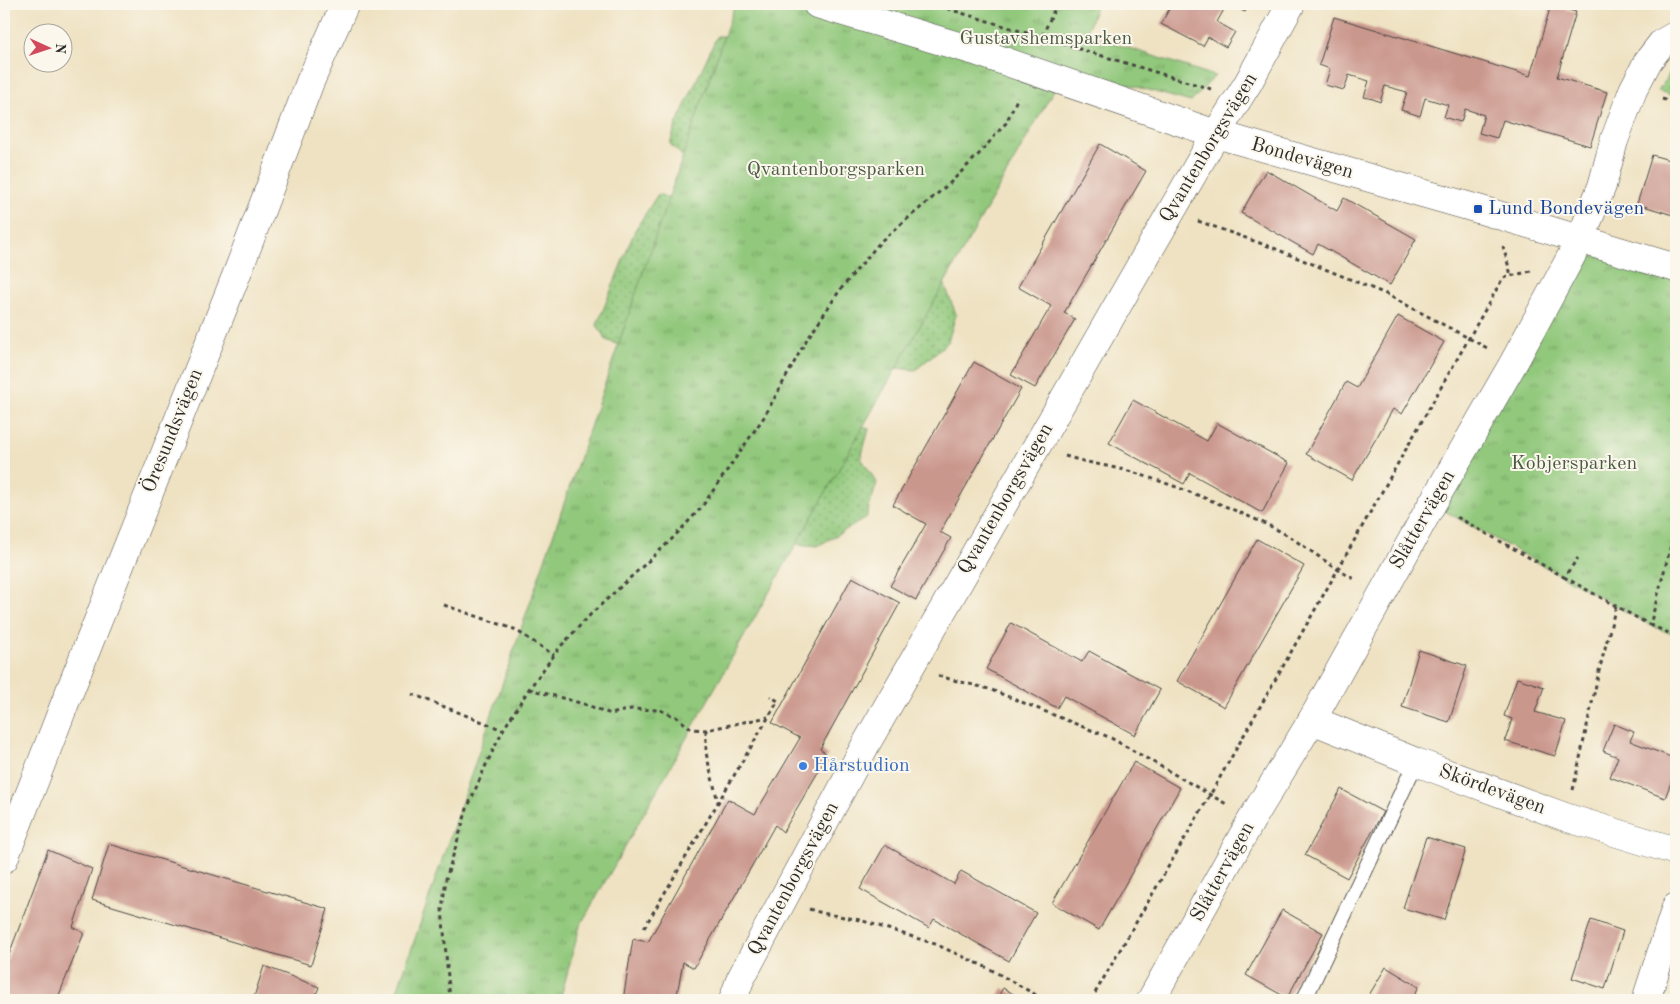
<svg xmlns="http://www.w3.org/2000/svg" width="1680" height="1004" font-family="'Old Standard TT',serif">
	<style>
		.grass { fill: url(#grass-dots); stroke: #5e7a53 }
		.park { fill: url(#park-tufts); stroke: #5e7a53 }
		.building { fill: #ca978d }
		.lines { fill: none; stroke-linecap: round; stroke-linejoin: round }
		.service-casing { stroke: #484642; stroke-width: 17 }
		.minor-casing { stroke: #484642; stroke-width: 29 }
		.tertiary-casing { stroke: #484642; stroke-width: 29 }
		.path { stroke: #484642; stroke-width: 3; stroke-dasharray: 4 4; stroke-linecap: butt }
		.service { stroke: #fff; stroke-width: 15 }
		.minor { stroke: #fff; stroke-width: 28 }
		.tertiary { stroke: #fff; stroke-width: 28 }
		.transit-dot { fill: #1a4fb4; stroke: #fbf7ec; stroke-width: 2 }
		.shop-dot { fill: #3f7fe0; stroke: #fbf7ec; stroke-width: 2 }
		.labels { text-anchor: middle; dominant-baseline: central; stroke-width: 4; stroke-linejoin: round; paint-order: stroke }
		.park-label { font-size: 20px; fill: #4a5a43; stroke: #fbf7ec }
		.street-label { font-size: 20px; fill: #2b2b2b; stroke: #fbf7ec }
		.transit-label { font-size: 20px; fill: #164399; stroke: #fbf7ec; text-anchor: start }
		.shop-label { font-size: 20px; fill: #366cbe; stroke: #fbf7ec; text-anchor: start }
	</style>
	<defs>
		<pattern id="grass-dots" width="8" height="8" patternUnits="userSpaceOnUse" patternTransform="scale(1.25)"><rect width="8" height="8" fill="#91c87b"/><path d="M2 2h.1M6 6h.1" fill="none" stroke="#77a365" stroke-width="1.8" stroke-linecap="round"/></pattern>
		<pattern id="park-tufts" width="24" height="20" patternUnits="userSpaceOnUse" patternTransform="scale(1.25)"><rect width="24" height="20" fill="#91c87b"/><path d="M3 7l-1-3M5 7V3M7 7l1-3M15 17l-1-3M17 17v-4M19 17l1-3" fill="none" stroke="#77a365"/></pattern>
	</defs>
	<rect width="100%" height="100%" fill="#fbf7ec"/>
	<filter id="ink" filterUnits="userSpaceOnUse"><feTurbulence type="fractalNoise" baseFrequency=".02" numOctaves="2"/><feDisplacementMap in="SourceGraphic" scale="10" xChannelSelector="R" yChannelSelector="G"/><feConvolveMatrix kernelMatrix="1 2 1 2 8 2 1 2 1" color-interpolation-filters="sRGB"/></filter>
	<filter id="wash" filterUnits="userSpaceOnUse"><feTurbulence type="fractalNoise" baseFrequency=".0096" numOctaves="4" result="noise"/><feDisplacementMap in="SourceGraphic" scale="20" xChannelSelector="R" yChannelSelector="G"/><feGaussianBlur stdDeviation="1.12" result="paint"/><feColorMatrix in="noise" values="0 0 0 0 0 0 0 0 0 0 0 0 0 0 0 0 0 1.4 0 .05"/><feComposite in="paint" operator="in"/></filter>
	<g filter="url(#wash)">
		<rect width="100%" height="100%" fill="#efe2c2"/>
		<g class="grass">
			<path d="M717,36H734L692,166L670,144L676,125Z"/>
			<path d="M1676,63V96L1658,91Z"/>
			<path d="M658,194L684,203L628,349L606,340L597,325L635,230Z"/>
			<path d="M941,275L956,314L948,342L916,370L874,366Z"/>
			<path d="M850,419L869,429L861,458L877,483L866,518L818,546L774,542Z"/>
		</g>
		<g class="park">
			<path d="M735,4H1097L1086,34L1215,76L1191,102L1065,67L1059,81L580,926L560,1000H394Z"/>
			<path d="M1580,240L1676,268V636L1650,625L1616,606L1432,504Z"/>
		</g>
		<g id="blocks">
			<g class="building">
				<path d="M1172,4H1227L1217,22L1235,32L1226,47L1208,37L1203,46L1161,24Z"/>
				<path d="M1230,4H1250L1245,12Z"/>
				<path d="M1551,5L1576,12L1557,77L1607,92L1590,146L1503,120L1497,138L1479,133L1484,115L1465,109L1461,122L1453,120L1444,117L1448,105L1425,98L1420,116L1401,110L1407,92L1385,86L1380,102L1373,99L1364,97L1369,81L1349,75L1344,90L1325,85L1330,69L1319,65L1334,17L1530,76Z"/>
				<path d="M1100,144L1146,171L1064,313L1075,319L1035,388L1011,375L1051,306L1018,287Z"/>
				<path d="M1652,155L1676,162V216L1637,204Z"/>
				<path d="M1266,170L1337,211L1344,198L1416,239L1390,285L1318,244L1313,254L1241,213Z"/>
				<path d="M1398,316L1444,342L1402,414L1393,409L1352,480L1306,454L1346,382L1357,388Z"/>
				<path d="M974,362L1021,389L940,532L951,538L916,600L890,586L926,524L893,505Z"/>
				<path d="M1133,400L1207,441L1217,423L1289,463L1262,513L1190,473L1184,484L1109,443Z"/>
				<path d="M1257,539L1304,566L1224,707L1177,681Z"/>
				<path d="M852,577L900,603L820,749L828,755L783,832L775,825L694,968L683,962L676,1000H623L633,939L648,942L728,799L755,814L800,738L772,723Z"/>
				<path d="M1011,623L1082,662L1089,651L1160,690L1135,735L1064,696L1057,708L986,669Z"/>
				<path d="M1419,650L1467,666L1449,722L1402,707Z"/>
				<path d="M1517,678L1544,687L1535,712L1566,721L1555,756L1505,741L1512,719L1504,716Z"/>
				<path d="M1614,724L1634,732L1630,741L1676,759V769L1665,798L1610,777L1618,757L1603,751Z"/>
				<path d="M1134,762L1180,788L1099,930L1052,903Z"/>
				<path d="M1341,789L1383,812L1347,878L1305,855Z"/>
				<path d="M1426,837L1466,849L1444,920L1403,908Z"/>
				<path d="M109,844L328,909L311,965L92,900Z"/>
				<path d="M885,845L954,884L961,871L1036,913L1009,961L934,919L929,928L860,889Z"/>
				<path d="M48,850L92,869L73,927L84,933L57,1000H4V968Z"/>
				<path d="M1282,910L1323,933L1287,998L1246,975Z"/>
				<path d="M1591,920L1623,931L1605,989L1572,978Z"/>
				<path d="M264,966L319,987L314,1000H253Z"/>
				<path d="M1386,967L1419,987L1411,1000H1366Z"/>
				<path d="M1003,988L1024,1000H996Z"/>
			</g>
		</g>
	</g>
	<g filter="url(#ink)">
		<use href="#blocks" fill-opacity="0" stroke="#484642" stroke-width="1"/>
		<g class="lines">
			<defs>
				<path id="service" d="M1304,1000L1416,762"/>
				<g id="minor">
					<path d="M817,4L975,51L1216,134L1478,209L1676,268"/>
					<path d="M1312,720L1416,762L1568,818L1676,851"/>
					<path d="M733,1000L740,980L866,744L1171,212L1216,134L1248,83L1291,4"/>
					<path d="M1151,1000L1252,819L1312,720L1432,504L1514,362L1580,240L1602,186L1614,141L1633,90L1648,61L1662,43L1676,35"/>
					<path d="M1646,1000L1676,907"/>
				</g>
				<path id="tertiary" d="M4,859L65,703L238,271L310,82L345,4"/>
			</defs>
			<use href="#service" class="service-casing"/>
			<use href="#minor" class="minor-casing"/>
			<use href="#tertiary" class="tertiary-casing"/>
			<g class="path">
				<path d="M932,4L1211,89"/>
				<path d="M1039,43L1057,4"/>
				<path d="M1662,99L1676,103"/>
				<path d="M1198,221L1271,247L1386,294L1489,349"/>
				<path d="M1503,246L1511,275"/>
				<path d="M1065,456C1087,463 1110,466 1132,472C1180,487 1227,506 1272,527C1302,542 1327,565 1356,580"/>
				<path d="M1457,517L1564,577L1578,558"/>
				<path d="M1564,577L1650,625L1676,526"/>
				<path d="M444,605L514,629L554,655"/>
				<path d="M1650,625L1676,636"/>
				<path d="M938,676L989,689L1111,738L1228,805"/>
				<path d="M529,689L584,704L611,714L631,709L660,710L676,717L692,729L706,730L768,717"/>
				<path d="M412,694L503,730"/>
				<path d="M706,730V753L718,802"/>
				<path d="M1573,790L1599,671L1616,606"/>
				<path d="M809,909L822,913L860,920L935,944L988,968L1045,1000"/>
				<path d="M644,928L778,701L770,696"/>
				<path d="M450,1000L442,909L446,879L467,809L485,767L503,730L529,689L560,647L591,614L670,541L701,508L764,417L807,339L840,290L881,241L950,183L979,154L1006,123L1018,97"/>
				<path d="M1091,1000L1210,795L1503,278L1531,271"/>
			</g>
			<use href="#service" class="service"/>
			<use href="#minor" class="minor"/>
			<use href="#tertiary" class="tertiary"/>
		</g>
	</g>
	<rect class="transit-dot" x="1473" y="204" width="10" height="10" rx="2.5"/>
	<circle class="shop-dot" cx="803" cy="766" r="5"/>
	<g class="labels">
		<g class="park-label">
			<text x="1046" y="39">Gustavshemsparken</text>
			<text x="836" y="170">Qvantenborgsparken</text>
			<text x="1574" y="464">Kobjersparken</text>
		</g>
		<g class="street-label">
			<text transform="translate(1209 148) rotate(-59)">Qvantenborgsvägen</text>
			<text transform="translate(1302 159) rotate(16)">Bondevägen</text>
			<text transform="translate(173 431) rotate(-68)">Öresundsvägen</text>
			<text transform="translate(1006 499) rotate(-60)">Qvantenborgsvägen</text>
			<text transform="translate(1423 520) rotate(-60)">Slåttervägen</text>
			<text transform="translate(1492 790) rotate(20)">Skördevägen</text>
			<text transform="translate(1223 872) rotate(-61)">Slåttervägen</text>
			<text transform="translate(794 879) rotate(-62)">Qvantenborgsvägen</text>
		</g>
		<g class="transit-label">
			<text x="1488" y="209">Lund Bondevägen</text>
		</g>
		<g class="shop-label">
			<text x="813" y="766">Hårstudion</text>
		</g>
	</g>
	<rect width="1680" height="1004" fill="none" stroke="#fbf7ec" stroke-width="20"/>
	<g transform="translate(48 48) rotate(93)"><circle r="24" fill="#fbf7ec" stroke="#a8a59f"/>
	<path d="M0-4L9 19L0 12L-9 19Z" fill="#d1495b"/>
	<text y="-8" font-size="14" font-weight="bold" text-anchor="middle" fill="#2b2b2b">N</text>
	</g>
</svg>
